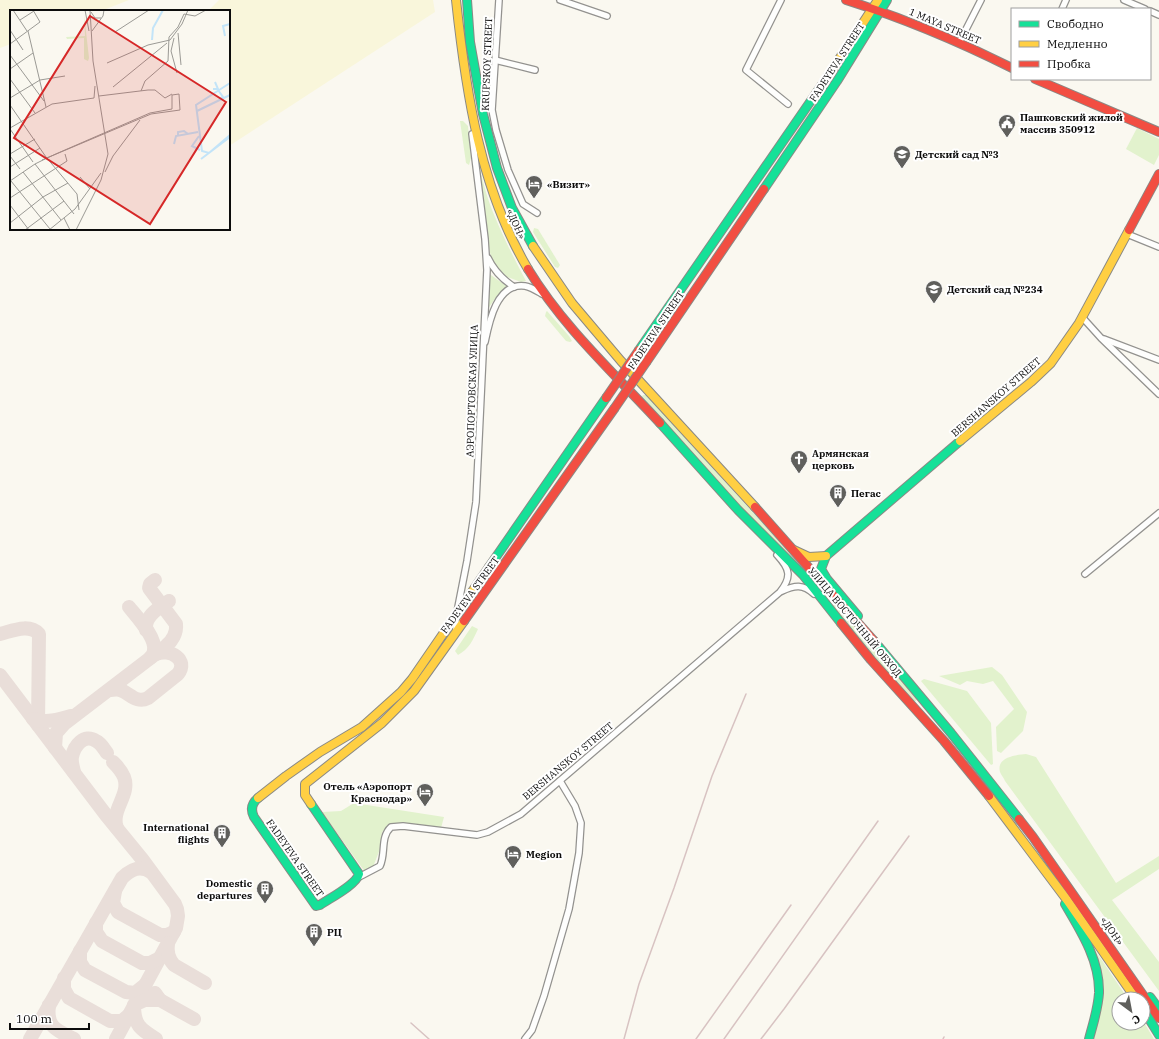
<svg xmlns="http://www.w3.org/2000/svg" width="1159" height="1039" font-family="'IBM Plex Serif',serif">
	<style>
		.farmland { fill: #f9f6db }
		.green { fill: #e2f2cd }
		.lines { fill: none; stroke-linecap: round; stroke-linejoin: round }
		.taxiway { stroke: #e9ded9; stroke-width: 14 }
		.street-casing { stroke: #93928f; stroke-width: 8 }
		.fast-casing { stroke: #8a8985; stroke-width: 10 }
		.slow-casing { stroke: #8a8985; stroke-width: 10 }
		.jam-casing { stroke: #8a8985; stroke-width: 10 }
		.street { stroke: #fefefd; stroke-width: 5.5 }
		.fast { stroke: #16e098; stroke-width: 8 }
		.slow { stroke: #ffcf43; stroke-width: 8 }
		.jam { stroke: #f24e42; stroke-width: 8 }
		.rail { stroke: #d8c3c2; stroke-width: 1.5 }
		.jam-bridge-casing { stroke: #8a8985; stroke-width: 10; stroke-linecap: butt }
		.jam-bridge { stroke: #f24e42; stroke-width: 8 }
		.labels { text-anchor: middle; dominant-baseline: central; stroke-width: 4; stroke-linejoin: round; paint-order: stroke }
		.street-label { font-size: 10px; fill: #0c0c0c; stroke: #fff }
		.poi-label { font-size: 10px; font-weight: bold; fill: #0c0c0c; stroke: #fff; text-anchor: start }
		.inset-river { fill: none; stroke: #c3e4f8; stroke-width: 2 }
		.inset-road { fill: none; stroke: #9b9a95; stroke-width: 1 }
		.view { fill: #d62828; fill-opacity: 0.15; stroke: #d62828; stroke-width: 2 }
		.inset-edge { fill: none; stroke: #0c0c0c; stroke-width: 2 }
	</style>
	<rect width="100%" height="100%" fill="#faf8f0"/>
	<g class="farmland">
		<path d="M0,0H129L101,11H11V44L0,48Z"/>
		<path d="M219,0H433L435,12L229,146V11H208Z"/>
	</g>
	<g class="green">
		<path d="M460,121H463L468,126L471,158L469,165L466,163Z"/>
		<path d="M1137,128L1159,139V155L1154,165L1126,149Z"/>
		<path d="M477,158C482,178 487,199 495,217C504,239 515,260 526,281L521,282L507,277L492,262L487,238Z"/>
		<path d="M534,228L538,229L560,265L558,268L555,267L533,232Z"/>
		<path d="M488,273L508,287L497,296L487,310Z"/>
		<path d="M547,311L569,336L572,341L570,342L566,341L545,316L546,312Z"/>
		<path d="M643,395H646L806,571L917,699L916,701L913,702L747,514L641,398Z"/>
		<path d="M472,626L478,629C473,640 469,649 458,655L455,651Z"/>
		<path d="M992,667L1002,675L1027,712L1023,731L1001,753L997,751L996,727L1014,709L993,681L983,684L967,681L960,685L939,676Z"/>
		<path d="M924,679L967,691L991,723L993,764L991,765L921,681Z"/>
		<path d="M1026,754L1036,757L1116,883L1159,856V869L1112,900L1159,962V991L1005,781C1004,778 1001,775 1000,772C996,757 1016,755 1026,754Z"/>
		<path d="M354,803L444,817L441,828L388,827L382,832L381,839L382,844L373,867L365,872L322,812L341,811Z"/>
		<path d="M1091,944L1128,999H1119V1023H1143V1021L1154,1039H1094L1102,991Z"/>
	</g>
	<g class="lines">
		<g class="taxiway">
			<path d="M129,607C137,617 156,637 154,650C154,653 152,656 150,658"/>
			<path d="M146,630C144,616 159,608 169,601"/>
			<path d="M0,634C12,631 29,623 39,634L38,725"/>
			<path d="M0,675L106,815L142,859L175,904L177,909L178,916L176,928L116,1039"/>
			<path d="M110,690C113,690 116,689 120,690C130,693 136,704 148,698L178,674C189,660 170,648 156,654"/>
			<path d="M33,719C46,723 58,720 71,716"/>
			<path d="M55,748L56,733L64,724L166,646C172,641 177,633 176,624L149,588L150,584L155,580"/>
			<path d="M113,762C117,766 122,772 124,777C131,795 110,810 117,828"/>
			<path d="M74,772C73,767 71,762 72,757C74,746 84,733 96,741C101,743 104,749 107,753"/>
			<path d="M115,891L113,903L118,912L160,935H167L174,932"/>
			<path d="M96,923V932L102,941L142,963H150L160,958"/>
			<path d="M168,943C167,952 168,958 174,965L205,983"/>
			<path d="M80,951V962L85,970L126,992L135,993L145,985"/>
			<path d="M64,978V989L69,998L110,1021H122L128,1016"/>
			<path d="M155,993L160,1000L194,1019"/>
			<path d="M49,1005C46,1028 57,1030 74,1039"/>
			<path d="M30,1039L122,878C131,869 140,865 151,872"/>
			<path d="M156,1039C140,1029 134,1025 134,1005L145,1000H160"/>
		</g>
		<defs>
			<g id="street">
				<path d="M499,0L492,110L496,130L508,170L523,204L537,213"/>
				<path d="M560,0L607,16"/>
				<path d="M781,0L746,70L788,104"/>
				<path d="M1124,0L1145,9"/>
				<path d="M1062,9L1066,0"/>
				<path d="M1150,11L1159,15"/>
				<path d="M959,43L981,0"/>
				<path d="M495,60L535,70"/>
				<path d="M1127,234L1159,247"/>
				<path d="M488,258C494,271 502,279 514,287"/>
				<path d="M1082,317L1101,338L1159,394"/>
				<path d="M1104,339L1159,360"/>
				<path d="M485,342C489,322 497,282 525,286C531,287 537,291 542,294"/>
				<path d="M1085,574L1159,513"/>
				<path d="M782,591C795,585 803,584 814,594"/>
				<path d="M456,632V617L467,561L476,502L487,270L485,239L472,134"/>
				<path d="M359,877L380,866C386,854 380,837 391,827L403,826L477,835L488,832L521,814L780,592C792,577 790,569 777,555"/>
				<path d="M525,1039L532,1030L544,996L569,909L579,853L581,823L575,806L560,781"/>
			</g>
			<g id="fast">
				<path d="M467,0L470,42L483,114L497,168L512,208L533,246"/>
				<path d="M764,189L837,81L887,0"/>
				<path d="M639,350L828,76"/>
				<path d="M660,423L738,510L803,575L841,623"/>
				<path d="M489,567L606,398"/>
				<path d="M858,616L827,579L821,569L826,556L960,441"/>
				<path d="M874,641L951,733L1019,819"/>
				<path d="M258,798C252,803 250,809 254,817L316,906L320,905C330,898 356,885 359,874L311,804"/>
				<path d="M1065,904C1081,931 1100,961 1099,993C1098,1009 1093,1024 1089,1039"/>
				<path d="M1150,997L1159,1009"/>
				<path d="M1143,1009L1159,1035"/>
			</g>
			<g id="slow">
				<path d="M456,0C466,93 480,188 528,269"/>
				<path d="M828,76L878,0"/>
				<path d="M533,246L572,303L621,361L755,507"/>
				<path d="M960,441L1031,382L1051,363L1079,323L1129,230"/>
				<path d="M794,550L809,557L826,556"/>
				<path d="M989,796L1067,900L1136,999"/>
				<path d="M258,798L286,776L320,752L362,727L401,692L412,679L489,567"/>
				<path d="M311,804L305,795V784L382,723L414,691L464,621"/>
			</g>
			<g id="jam">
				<path d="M846,0C903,18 958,41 1012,68"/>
				<path d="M1035,79L1159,132"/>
				<path d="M1129,230L1159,174"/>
				<path d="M528,269C564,328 614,373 660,423"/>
				<path d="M647,361L764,189"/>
				<path d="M755,507L874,641"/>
				<path d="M464,621L614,409"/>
				<path d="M841,623L871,660L944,741L989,796"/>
				<path d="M1019,819L1033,837L1159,1018"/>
			</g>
		</defs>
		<use href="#street" class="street-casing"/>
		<use href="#fast" class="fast-casing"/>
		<use href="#slow" class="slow-casing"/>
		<use href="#jam" class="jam-casing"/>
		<use href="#street" class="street"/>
		<use href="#fast" class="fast"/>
		<use href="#slow" class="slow"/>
		<use href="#jam" class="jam"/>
		<g class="rail">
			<path d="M411,1023L429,1039"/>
			<path d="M624,1039L639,984L674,888L712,776L746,694"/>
			<path d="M696,1039L791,905"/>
			<path d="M724,1039L878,821"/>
			<path d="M761,1039L784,1009L909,836"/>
			<path d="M943,1039L944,1037"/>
		</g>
		<defs>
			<g id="jam-bridge">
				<path d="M606,398L639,350"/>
				<path d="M614,409L647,361"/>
			</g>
		</defs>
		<use href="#jam-bridge" class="jam-bridge-casing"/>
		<use href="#jam-bridge" class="jam-bridge"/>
	</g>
	<defs>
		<symbol id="civic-pin" viewBox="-11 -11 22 30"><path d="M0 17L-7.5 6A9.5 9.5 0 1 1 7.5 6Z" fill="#5f5f5c" stroke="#fff"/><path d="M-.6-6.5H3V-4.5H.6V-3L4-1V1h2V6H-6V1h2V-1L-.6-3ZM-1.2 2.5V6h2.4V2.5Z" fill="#fff"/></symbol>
		<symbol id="school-pin" viewBox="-11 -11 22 30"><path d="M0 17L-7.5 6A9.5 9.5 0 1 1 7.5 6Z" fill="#5f5f5c" stroke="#fff"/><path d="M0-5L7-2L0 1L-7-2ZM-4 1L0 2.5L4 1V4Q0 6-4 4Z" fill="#fff"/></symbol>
		<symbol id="hotel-pin" viewBox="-11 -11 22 30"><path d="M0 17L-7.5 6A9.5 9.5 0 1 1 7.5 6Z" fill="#5f5f5c" stroke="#fff"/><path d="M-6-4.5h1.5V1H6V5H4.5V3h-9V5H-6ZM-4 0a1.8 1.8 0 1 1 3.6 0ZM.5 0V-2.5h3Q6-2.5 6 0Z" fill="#fff"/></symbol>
		<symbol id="church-pin" viewBox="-11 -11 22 30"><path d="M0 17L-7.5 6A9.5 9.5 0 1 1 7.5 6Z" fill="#5f5f5c" stroke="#fff"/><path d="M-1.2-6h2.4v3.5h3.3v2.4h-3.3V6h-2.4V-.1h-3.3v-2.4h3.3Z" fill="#fff"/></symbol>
		<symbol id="building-pin" viewBox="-11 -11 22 30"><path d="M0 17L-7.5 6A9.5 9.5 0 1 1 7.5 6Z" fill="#5f5f5c" stroke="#fff"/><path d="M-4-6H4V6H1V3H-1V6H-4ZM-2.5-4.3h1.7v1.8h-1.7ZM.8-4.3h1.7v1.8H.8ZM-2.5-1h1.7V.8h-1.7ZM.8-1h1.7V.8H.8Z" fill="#fff"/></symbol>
	</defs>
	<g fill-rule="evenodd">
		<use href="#civic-pin" x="997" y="113" width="20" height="27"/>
		<use href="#school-pin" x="892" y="144" width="20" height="27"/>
		<use href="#hotel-pin" x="524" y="174" width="20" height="27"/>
		<use href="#school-pin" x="924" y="279" width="20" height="27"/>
		<use href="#church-pin" x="789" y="449" width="20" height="27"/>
		<use href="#building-pin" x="828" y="483" width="20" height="27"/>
		<use href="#hotel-pin" x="415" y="782" width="20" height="27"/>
		<use href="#building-pin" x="212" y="823" width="20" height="27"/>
		<use href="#hotel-pin" x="503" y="844" width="20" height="27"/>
		<use href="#building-pin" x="255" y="879" width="20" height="27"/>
		<use href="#building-pin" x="304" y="922" width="20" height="27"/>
	</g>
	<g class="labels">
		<g class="street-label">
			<text transform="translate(945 26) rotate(23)">1 MAYA STREET</text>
			<text transform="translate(837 62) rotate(-57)">FADEYEVA STREET</text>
			<text transform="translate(487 64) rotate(-88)">KRUPSKOY STREET</text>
			<text transform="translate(516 224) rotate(66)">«ДОН»</text>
			<text transform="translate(656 330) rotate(-56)">FADEYEVA STREET</text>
			<text transform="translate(472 391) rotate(-88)">АЭРОПОРТОВСКАЯ УЛИЦА</text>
			<text transform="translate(996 397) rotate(-41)">BERSHANSKOY STREET</text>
			<text transform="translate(470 595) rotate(-54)">FADEYEVA STREET</text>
			<text transform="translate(855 622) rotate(50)">УЛИЦА ВОСТОЧНЫЙ ОБХОД</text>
			<text transform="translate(568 761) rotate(-40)">BERSHANSKOY STREET</text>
			<text transform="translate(295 858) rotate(55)">FADEYEVA STREET</text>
			<text transform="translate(1112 931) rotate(55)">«ДОН»</text>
		</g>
		<g class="poi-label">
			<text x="1020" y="117">Пашковский жилой<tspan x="1020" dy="12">массив 350912</tspan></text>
			<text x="915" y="154">Детский сад №3</text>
			<text x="547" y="184">«Визит»</text>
			<text x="947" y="289">Детский сад №234</text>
			<text x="812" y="453">Армянская<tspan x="812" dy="12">церковь</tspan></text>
			<text x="851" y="493">Пегас</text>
			<text x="412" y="786" text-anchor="end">Отель «Аэропорт<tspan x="412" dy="12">Краснодар»</tspan></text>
			<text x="209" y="827" text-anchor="end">International<tspan x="209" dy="12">flights</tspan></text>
			<text x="526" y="854">Megion</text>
			<text x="252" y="883" text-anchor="end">Domestic<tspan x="252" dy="12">departures</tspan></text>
			<text x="327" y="932">РЦ</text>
		</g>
	</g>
	<g transform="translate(10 10)">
		<rect width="220" height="220" fill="#faf8f0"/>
		<path d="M74,4L79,48L78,51L74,49V28L57,29L56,27L75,26Z" fill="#e2f2cd"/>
		<path class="inset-river" d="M215,26L213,16L220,14M142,30L143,18L153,0M220,73L186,95L192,141L199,143L220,125M203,79H208L205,72M208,80L213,87L209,89M187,101L220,85M168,125V122L174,121L178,124M189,126L182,136L190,140M164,134L166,126L188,122M191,149L220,127"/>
		<path class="inset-road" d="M3,0L17,21M75,0L79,21M81,2L85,8H91M10,10L24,1M0,20L13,40M18,21L36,97M82,21L93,6L94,0M105,22L139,0M168,23L171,55M164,28L161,41L167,63M0,34L30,12L23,0M0,45L34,91M97,53L138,35L160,30L172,14L178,0M0,59L23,43M0,69L25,103M30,70L55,66M103,77L157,33M131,81L135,71L158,51L159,27L168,17L174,4L185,6L196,0M89,86L138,80H145L155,88L162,84M0,88L30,70M84,88L85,76M0,95L36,147L67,184L69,200M0,118L42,94L84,88M0,119L23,152M0,144L25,129M0,146L10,159M25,154L64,204M0,157L30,138M13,162L51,210M95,162L103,146L130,110M70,167L80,179M0,171L25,154L37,148L48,143L140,103L162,99V85L169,84L170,100L141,104L32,150M1,171L40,219M0,188L57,151L55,144M0,195L19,220M54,208L60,220M0,213L33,187L58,173M15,220L54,191M39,220L65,199L91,163M66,220L91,170L98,144L83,51L80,0"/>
		<path class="view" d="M80,6L216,92L140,214L4,128Z"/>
		<rect width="220" height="220" class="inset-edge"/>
	</g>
	<rect x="1011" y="8" width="140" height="72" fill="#ffffff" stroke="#9e9e9e"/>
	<rect x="1019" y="21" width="20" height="6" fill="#16e098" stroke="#9e9e9e"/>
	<text x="1047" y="28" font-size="12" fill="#0c0c0c">Свободно</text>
	<rect x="1019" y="41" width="20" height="6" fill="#ffcf43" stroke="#9e9e9e"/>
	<text x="1047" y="48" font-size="12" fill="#0c0c0c">Медленно</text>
	<rect x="1019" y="61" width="20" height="6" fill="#f24e42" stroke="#9e9e9e"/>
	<text x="1047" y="68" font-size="12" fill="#0c0c0c">Пробка</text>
	<g transform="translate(1131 1011) rotate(148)"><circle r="19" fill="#ffffff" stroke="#9e9e9e"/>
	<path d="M0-3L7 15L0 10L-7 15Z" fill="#5f5f5c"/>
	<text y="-6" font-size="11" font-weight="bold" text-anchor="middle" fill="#0c0c0c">С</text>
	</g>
	<path d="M10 1023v6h79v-6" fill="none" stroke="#0c0c0c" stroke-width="2"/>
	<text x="16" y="1023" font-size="12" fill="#0c0c0c" stroke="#ffffff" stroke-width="3" paint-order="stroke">100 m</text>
</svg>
